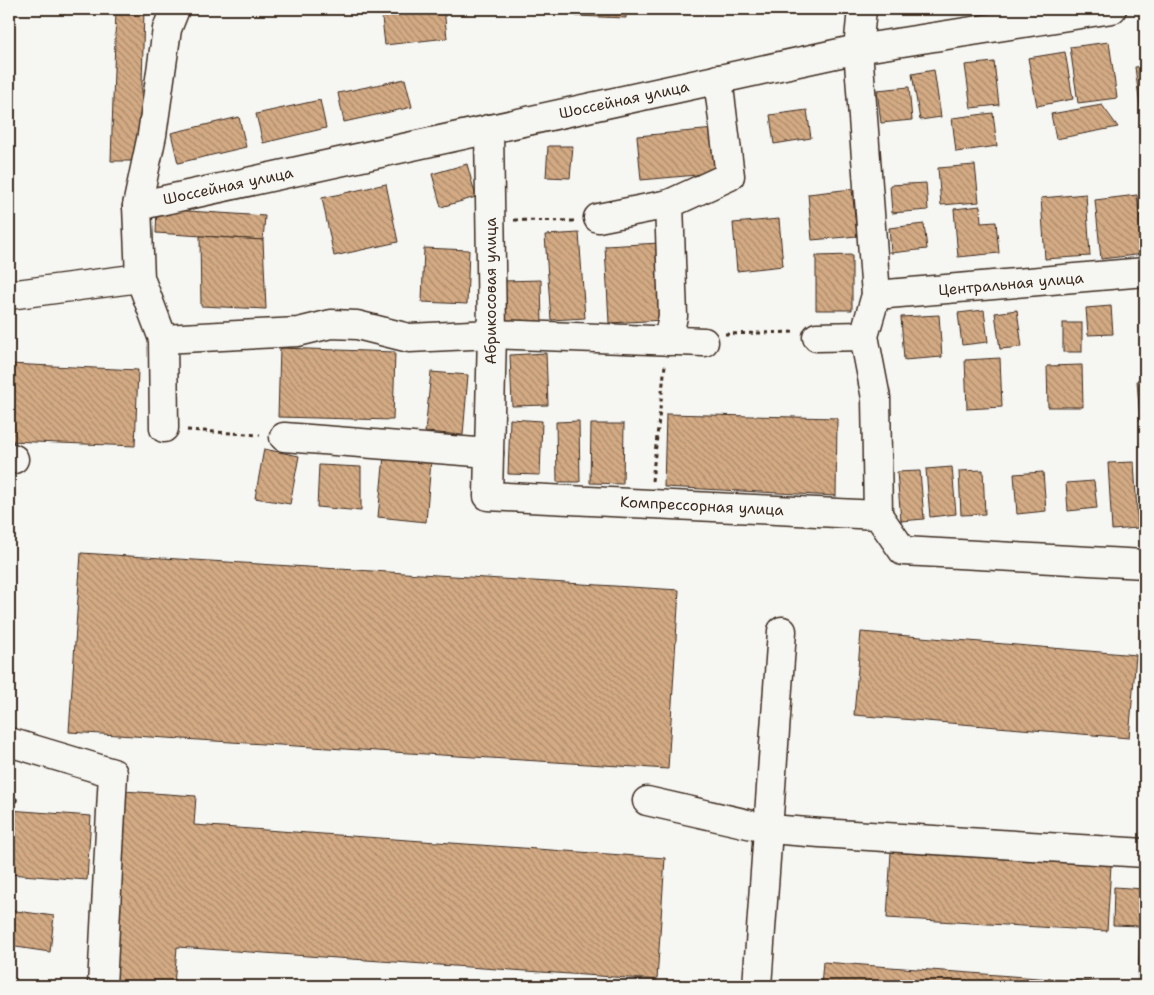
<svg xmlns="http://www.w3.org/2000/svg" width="1154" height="995" font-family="'Shantell Sans',sans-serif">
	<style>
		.building { fill: url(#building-back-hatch); stroke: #3b2a1e }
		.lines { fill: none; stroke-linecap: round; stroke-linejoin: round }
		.minor-casing { stroke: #3b2a1e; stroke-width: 31 }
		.path { stroke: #3b2a1e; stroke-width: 3; stroke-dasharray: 4 4; stroke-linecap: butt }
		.minor { stroke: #f6f6f2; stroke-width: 28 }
		.rail-casing { stroke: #3b2a1e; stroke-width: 5.5 }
		.rail { stroke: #f6f6f2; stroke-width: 4; stroke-dasharray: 11; stroke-linecap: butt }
		.labels { text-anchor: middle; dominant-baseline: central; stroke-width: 4; stroke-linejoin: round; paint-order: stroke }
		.street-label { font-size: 15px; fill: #3b2a1e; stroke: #f6f6f2 }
	</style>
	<defs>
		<pattern id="building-back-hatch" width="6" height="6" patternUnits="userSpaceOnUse" patternTransform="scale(1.25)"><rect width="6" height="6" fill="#d3aa84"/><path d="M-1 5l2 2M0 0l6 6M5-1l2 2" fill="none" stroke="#ac8b6b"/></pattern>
	</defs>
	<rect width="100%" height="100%" fill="#f6f6f2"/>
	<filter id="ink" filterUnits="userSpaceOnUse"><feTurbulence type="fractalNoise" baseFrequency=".02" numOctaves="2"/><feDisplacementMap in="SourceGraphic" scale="10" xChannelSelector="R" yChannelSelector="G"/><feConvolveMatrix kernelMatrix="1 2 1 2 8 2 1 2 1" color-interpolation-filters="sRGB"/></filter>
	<g filter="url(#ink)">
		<g class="building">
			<path d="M116,9H144L140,161H111Z"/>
			<path d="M203,9H231V10L203,11Z"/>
			<path d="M381,9H444L447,38L385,45Z"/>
			<path d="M576,9H626V18L576,16Z"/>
			<path d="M1109,42L1117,98L1078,103L1070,47Z"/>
			<path d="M1065,52L1073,99L1037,106L1028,58Z"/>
			<path d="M994,62L999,105L971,108L965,65Z"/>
			<path d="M1145,66V114H1141L1135,67Z"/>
			<path d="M934,70L941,117L920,120L912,74Z"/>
			<path d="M405,79L412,107L344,122L338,93Z"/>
			<path d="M909,87L912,120L881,123L877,90Z"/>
			<path d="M320,100L326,128L263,143L256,114Z"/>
			<path d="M1102,105L1118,127L1056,139L1051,114Z"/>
			<path d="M807,110L811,138L774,144L770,115Z"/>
			<path d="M993,113L997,146L956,152L952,118Z"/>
			<path d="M239,117L246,147L178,163L171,133Z"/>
			<path d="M715,129L719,173L641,180L637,136Z"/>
			<path d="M548,146H573L570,178L546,177Z"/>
			<path d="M467,164L476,197L441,207L432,174Z"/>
			<path d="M975,165L979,202L941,205L938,168Z"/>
			<path d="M926,183L928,210L892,213L890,185Z"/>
			<path d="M386,184L398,242L334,256L322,198Z"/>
			<path d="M852,189L857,236L812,240L808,194Z"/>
			<path d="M1086,194L1090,256L1045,259L1041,198Z"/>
			<path d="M1137,195L1144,254L1101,259L1095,200Z"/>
			<path d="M980,206L981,223L996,222L999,253L958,257L954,209Z"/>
			<path d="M157,209L265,216L263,240L156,233Z"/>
			<path d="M779,219L783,266L737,271L733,223Z"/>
			<path d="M924,224L927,249L891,253L889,228Z"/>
			<path d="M579,233L585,318L551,320L545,235Z"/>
			<path d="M200,236L263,240L266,309L201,306Z"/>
			<path d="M660,243L664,320L609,323L605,246Z"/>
			<path d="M424,248L469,250L467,304L422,302Z"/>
			<path d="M852,255V310H816V256Z"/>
			<path d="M541,280L542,325L503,326V281Z"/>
			<path d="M1111,306L1113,334L1088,335L1086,308Z"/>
			<path d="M984,310L988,342L962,345L958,313Z"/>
			<path d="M1017,310L1022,347L1000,349L995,313Z"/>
			<path d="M939,315L942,357L904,360L901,317Z"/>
			<rect x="1063" y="323" width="19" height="29"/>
			<path d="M280,348L395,352L393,420L278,417Z"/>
			<path d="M546,353L548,405L512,406L510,355Z"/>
			<path d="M1000,358L1002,407L967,409L965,360Z"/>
			<path d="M9,364L138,370L135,446L9,441Z"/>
			<path d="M1082,365L1083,407H1048L1047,366Z"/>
			<path d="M431,372L468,375L463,435L425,432Z"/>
			<path d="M1145,379V421H1140L1137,380Z"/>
			<path d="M666,414L837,418L836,496L664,487Z"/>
			<path d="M510,419L542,421L540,475L508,474Z"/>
			<path d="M579,421L580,482H557L556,422Z"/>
			<path d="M591,424H624L623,484L590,483Z"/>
			<path d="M264,449L299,456L290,504L255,498Z"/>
			<path d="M384,456L431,461L426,522L378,517Z"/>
			<path d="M1134,462L1138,528L1112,530L1108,463Z"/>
			<path d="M319,465L361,467V511L317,507Z"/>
			<path d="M952,467L956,514L930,517L926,469Z"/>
			<path d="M983,470L985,514L961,515L959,471Z"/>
			<path d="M920,471L924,519L901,521L897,472Z"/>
			<path d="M1043,472L1046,511L1017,514L1014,474Z"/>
			<path d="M1094,481L1097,508L1068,511L1066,483Z"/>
			<path d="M81,553L679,590L668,769L69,732Z"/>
			<path d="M861,632L1136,655L1129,738L854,715Z"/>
			<path d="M124,791L196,796L194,825L665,858L657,980L177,947L174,986L111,983Z"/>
			<path d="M9,810L91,816L87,880L9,874Z"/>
			<path d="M891,852L1111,865L1107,931L887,918Z"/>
			<path d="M1114,887L1145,889V982L1138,981L1140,926L1113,925Z"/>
			<path d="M9,910L54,916L50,952L9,946Z"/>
			<path d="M823,962L1145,986H821Z"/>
		</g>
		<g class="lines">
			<defs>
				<g id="minor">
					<path d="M862,9L858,49L876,295L864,336L876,398L878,515"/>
					<path d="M489,129L492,334L489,453"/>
					<path d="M137,206L858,49L1112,9"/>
					<path d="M598,218L669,204"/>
					<path d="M9,295L140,278"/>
					<path d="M876,295L1145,272"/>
					<path d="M817,337L864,336"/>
					<path d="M163,339L298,332L331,324L357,325L409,338L492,334L704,342"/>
					<path d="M668,341L673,316L669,204L730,176L718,79"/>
					<path d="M164,428L163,339L140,278L137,206L152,135L167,29L175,9"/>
					<path d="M284,437L489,453L488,496L878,515L903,551L1145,564"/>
					<path d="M9,457L14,459"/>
					<path d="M9,742L113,773L102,986"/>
					<path d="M647,801L770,829L820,833L1145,853"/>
					<path d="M757,986L782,631"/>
				</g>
			</defs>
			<use href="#minor" class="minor-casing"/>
			<g class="path">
				<path d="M514,220L575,221"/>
				<path d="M725,334L794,332"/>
				<path d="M187,430L260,435"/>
				<path d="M652,481L665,365"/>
			</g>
			<use href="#minor" class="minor"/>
			<defs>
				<path id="rail" d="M9,799L15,800"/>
			</defs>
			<use href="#rail" class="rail-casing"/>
			<use href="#rail" class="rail"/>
		</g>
	</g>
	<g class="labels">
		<g class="street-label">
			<text transform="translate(624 100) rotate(-12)">Шоссейная улица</text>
			<text transform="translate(228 186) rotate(-12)">Шоссейная улица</text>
			<text transform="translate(1011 284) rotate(-5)">Центральная улица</text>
			<text transform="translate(491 291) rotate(-90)">Абрикосовая улица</text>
			<text transform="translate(702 506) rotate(3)">Компрессорная улица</text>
		</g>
	</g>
	<rect width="1154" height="995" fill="none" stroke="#f6f6f2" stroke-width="30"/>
	<rect x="15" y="15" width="1124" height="965" fill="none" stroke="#3b2a1e" stroke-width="2" filter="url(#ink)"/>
</svg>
